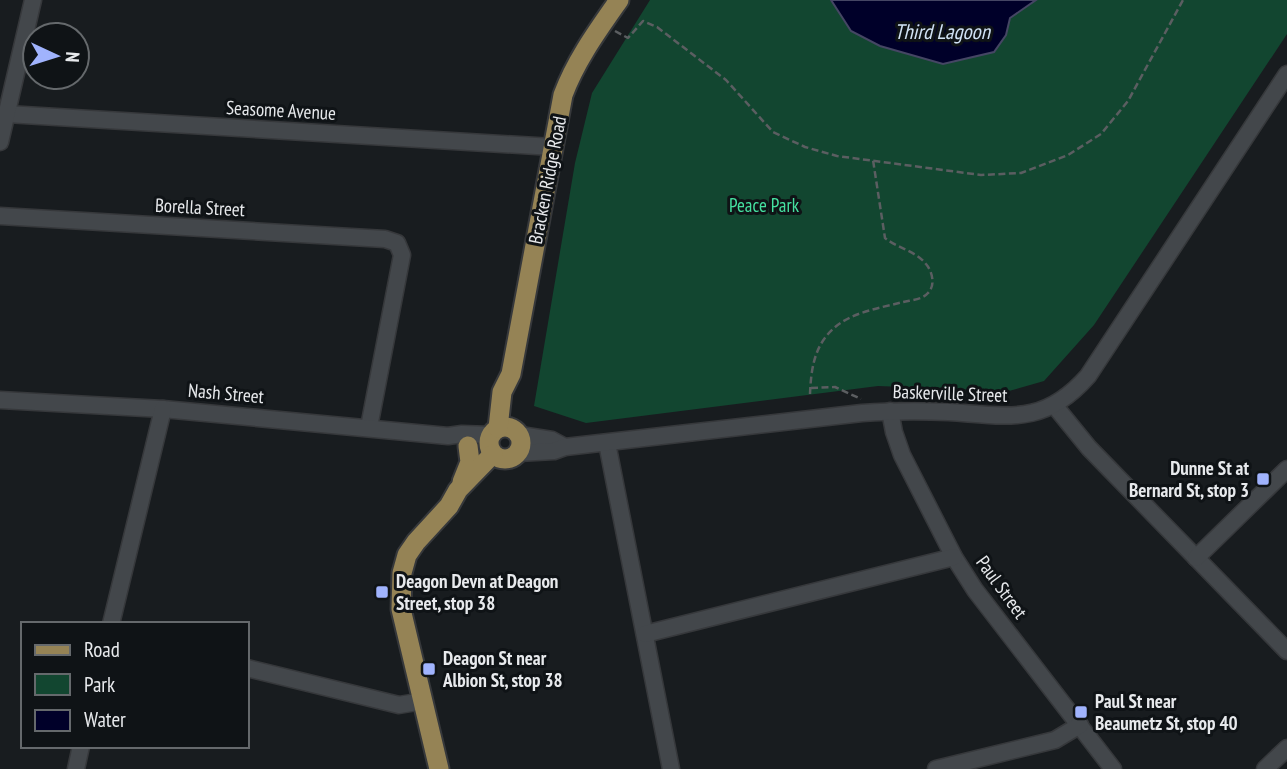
<svg xmlns="http://www.w3.org/2000/svg" width="1287" height="769" font-family="'PT Sans Narrow',sans-serif">
	<style>
		.green { fill: #124630 }
		.water { fill: #000029; stroke: #454664; stroke-width: 2 }
		.lines { fill: none; stroke-linecap: round; stroke-linejoin: round }
		.minor-casing { stroke: #36383b; stroke-width: 19 }
		.major-casing { stroke: #36383b; stroke-width: 23 }
		.path { stroke: #5b5e61; stroke-width: 2.5; stroke-dasharray: 7 3.5; stroke-linecap: butt }
		.minor { stroke: #43474b; stroke-width: 16 }
		.major { stroke: #958355; stroke-width: 19 }
		.poi-dot { fill: #a0b3fd; stroke: #0f1316; stroke-width: 2.5 }
		.labels { text-anchor: middle; dominant-baseline: central; stroke-width: 6; stroke-linejoin: round; paint-order: stroke }
		.street-label { font-size: 19px; fill: #e7e9ec; stroke: #0f1316 }
		.park-label { font-size: 19px; fill: #45e0a0; stroke: #0f1316 }
		.poi-label { font-size: 19px; font-weight: bold; fill: #e7e9ec; stroke: #0f1316; text-anchor: start }
		.water-label { font-size: 21px; font-style: italic; fill: #d1e2f5; stroke: #0f1316 }
	</style>
	<rect width="100%" height="100%" fill="#181c1f"/>
	<path class="green" d="M650,0H831L851,31L1006,35L1010,18L1036,0H1287V34L1094,325L1044,381L1009,391L878,386L586,423L534,406L575,163L592,93Z"/>
	<path class="water" d="M831,0H1036L1010,18L1006,35L994,52L943,64L880,46L851,31Z"/>
	<g class="lines">
		<defs>
			<g id="minor">
				<path d="M7,114L553,147"/>
				<path d="M0,142L33,0"/>
				<path d="M0,216L385,239L397,243L402,255L369,427"/>
				<path d="M0,400L163,409L448,436L462,434L491,435"/>
				<path d="M1054,405L1089,448L1287,651"/>
				<path d="M890,411L894,432L902,455L954,557L975,590L1113,769"/>
				<path d="M520,435L552,440L565,447"/>
				<path d="M607,443L671,769"/>
				<path d="M518,453L554,451L565,447L862,413C891,411 920,411 949,412C1008,416 1044,426 1088,376L1287,74"/>
				<path d="M1196,558L1287,469"/>
				<path d="M111,624L163,409"/>
				<path d="M645,634L954,557"/>
				<path d="M247,668L399,705L423,701"/>
				<path d="M76,769L81,746"/>
				<path d="M936,769L1055,740L1080,725"/>
				<path d="M1265,769L1287,748"/>
			</g>
			<g id="major">
				<circle cx="505" cy="443" r="16"/>
				<path d="M498,428L502,392L511,374L563,95C576,60 598,30 619,0"/>
				<path d="M462,482L470,462L468,446"/>
				<path d="M439,769L401,609L402,573L407,555L416,542L449,506L458,490L493,454"/>
			</g>
		</defs>
		<use href="#minor" class="minor-casing"/>
		<use href="#major" class="major-casing"/>
		<g class="path">
			<path d="M615,31L628,38L643,21L657,27L726,80L773,132L805,147L837,156L981,175L1021,173L1068,155L1101,134L1128,101L1183,0"/>
			<path d="M811,388L835,387L861,399"/>
			<path d="M810,394C811,370 814,346 833,329C851,312 880,308 903,302C911,300 922,300 928,293C936,285 932,271 926,264C916,251 897,248 885,238L873,160"/>
		</g>
		<use href="#minor" class="minor"/>
		<use href="#major" class="major"/>
	</g>
	<g class="poi-dot">
		<rect x="1256" y="472" width="14" height="14" rx="3.5"/>
		<rect x="375" y="585" width="14" height="14" rx="3.5"/>
		<rect x="422" y="662" width="14" height="14" rx="3.5"/>
		<rect x="1074" y="705" width="14" height="14" rx="3.5"/>
	</g>
	<g class="labels">
		<g class="street-label">
			<text transform="translate(281 110) rotate(3)">Seasome Avenue</text>
			<text transform="translate(547 180) rotate(-79)">Bracken Ridge Road</text>
			<text transform="translate(200 207) rotate(3)">Borella Street</text>
			<text transform="translate(226 393) rotate(5)">Nash Street</text>
			<text transform="translate(950 393) rotate(2)">Baskerville Street</text>
			<text transform="translate(1002 587) rotate(54)">Paul Street</text>
		</g>
		<g class="park-label">
			<text x="764" y="205">Peace Park</text>
		</g>
		<g class="poi-label">
			<text x="1249" y="468" text-anchor="end">Dunne St at<tspan x="1249" dy="22">Bernard St, stop 3</tspan></text>
			<text x="396" y="581">Deagon Devn at Deagon<tspan x="396" dy="22">Street, stop 38</tspan></text>
			<text x="443" y="658">Deagon St near<tspan x="443" dy="22">Albion St, stop 38</tspan></text>
			<text x="1095" y="701">Paul St near<tspan x="1095" dy="22">Beaumetz St, stop 40</tspan></text>
		</g>
		<g class="water-label">
			<text x="942" y="31">Third Lagoon</text>
		</g>
	</g>
	<rect x="21" y="622" width="228" height="126" fill="#0f1316" stroke="#65696c" stroke-width="2"/>
	<rect x="35" y="645" width="35" height="10" fill="#958355" stroke="#65696c" stroke-width="2"/>
	<text x="84" y="657" font-size="21" fill="#e7e9ec">Road</text>
	<rect x="35" y="674" width="35" height="21" fill="#124630" stroke="#65696c" stroke-width="2"/>
	<text x="84" y="692" font-size="21" fill="#e7e9ec">Park</text>
	<rect x="35" y="710" width="35" height="21" fill="#000029" stroke="#65696c" stroke-width="2"/>
	<text x="84" y="727" font-size="21" fill="#e7e9ec">Water</text>
	<g transform="translate(56 56) rotate(94)"><circle r="33" fill="#0f1316" stroke="#65696c" stroke-width="2"/>
	<path d="M0-5L12 26L0 18L-12 26Z" fill="#a0b3fd"/>
	<text y="-10" font-size="19" font-weight="bold" text-anchor="middle" fill="#e7e9ec">N</text>
	</g>
</svg>
